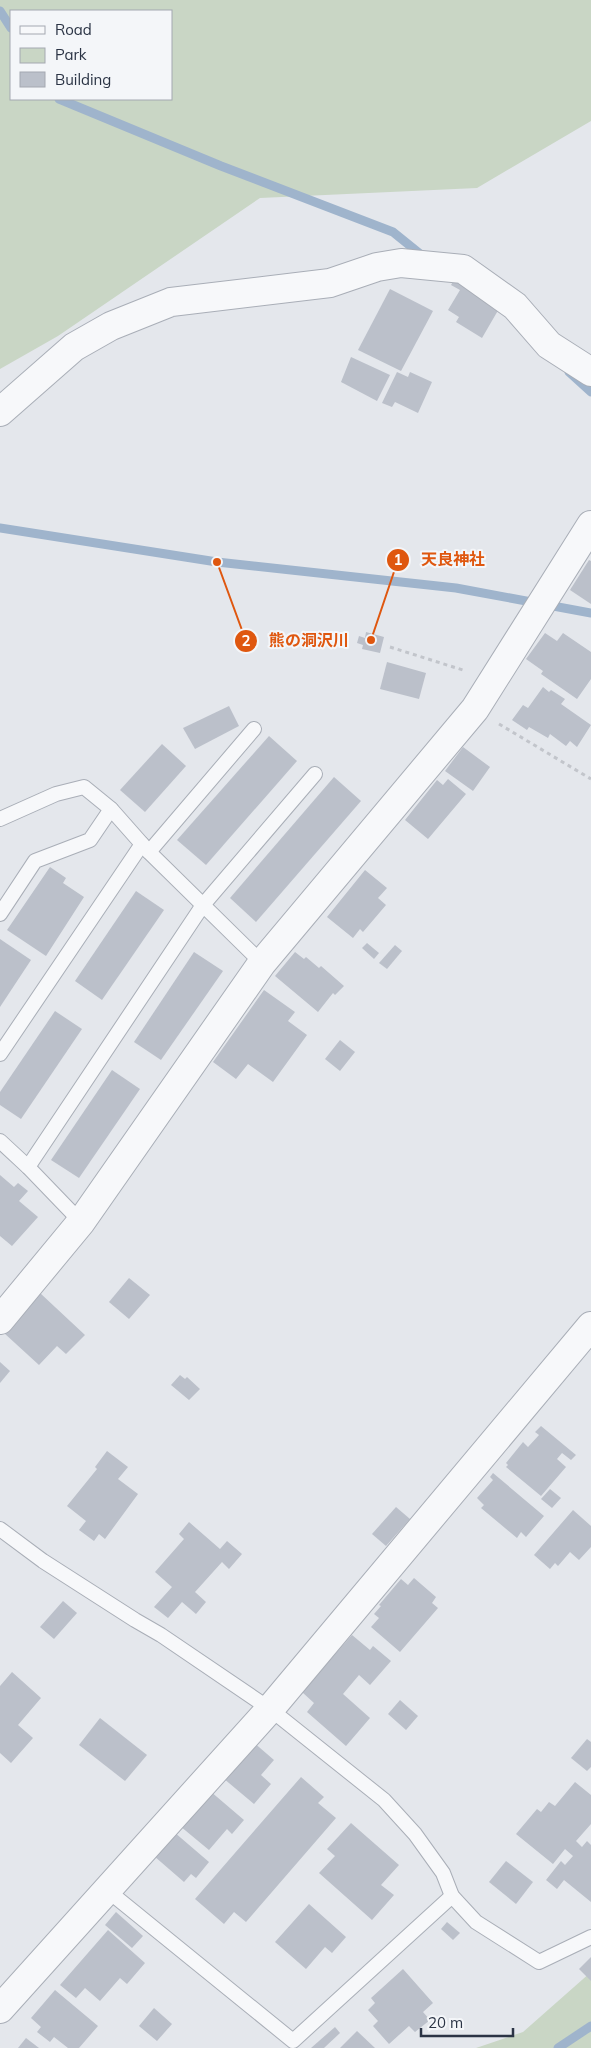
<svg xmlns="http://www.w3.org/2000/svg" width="591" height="2048" font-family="Mulish,'Noto Sans JP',sans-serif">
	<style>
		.green { fill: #c9d6c5; fill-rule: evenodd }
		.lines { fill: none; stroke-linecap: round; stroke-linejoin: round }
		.stream { stroke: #9fb4cc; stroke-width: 9 }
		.building { fill: #bbc0ca }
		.lane-casing { stroke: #a9aeb7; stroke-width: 16 }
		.street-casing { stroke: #a9aeb7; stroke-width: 30 }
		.path { stroke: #c2c5cb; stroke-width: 3; stroke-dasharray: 4 4; stroke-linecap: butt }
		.lane { stroke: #f7f8fa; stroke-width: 14 }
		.street { stroke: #f7f8fa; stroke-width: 28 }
		.leader { fill: none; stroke: #df570f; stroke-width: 2 }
		.callout-dot { fill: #df570f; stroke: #f4f6f9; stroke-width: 2 }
		.mark-label { font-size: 15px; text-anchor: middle; font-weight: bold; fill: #fff }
		.callout-label { font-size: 16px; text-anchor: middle; font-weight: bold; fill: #df570f; stroke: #f4f6f9; stroke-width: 4; stroke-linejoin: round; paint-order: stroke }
	</style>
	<rect width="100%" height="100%" fill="#e4e7ec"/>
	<g class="green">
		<path d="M0,0H591V121L477,188L260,198L58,336L0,369ZM171,11V99H11V11Z"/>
		<path d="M591,1972V2048H476L523,2032Z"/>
	</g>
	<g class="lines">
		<g class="stream">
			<path d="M0,11L11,28"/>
			<path d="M59,99L221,166L393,232L419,253"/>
			<path d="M569,372L591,392"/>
			<path d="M0,528L217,562L456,588L591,613"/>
			<path d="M558,2048L591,2026"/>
		</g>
	</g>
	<g class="building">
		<path d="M454,280L500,307L482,338L456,322L459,317L448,310L460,290L451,285Z"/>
		<path d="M390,289L433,311L401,371L358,350Z"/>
		<path d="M351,357L390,375L377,401L341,382Z"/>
		<path d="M397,372L408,377L410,372L432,382L418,413L395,402L392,407L382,403Z"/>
		<path d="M589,560L591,561V604L570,590Z"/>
		<path d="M366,632L384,637L380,653L362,649L363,645L357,643L359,636L365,638Z"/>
		<path d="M545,633L557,641L563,633L591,652V679L577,699L541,674L543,671L526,659Z"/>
		<path d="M387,662L426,673L419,699L380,689Z"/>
		<path d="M543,687L549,692L551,690L565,699L561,704L591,725L577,747L570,741L566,746L550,734L548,738L529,727L527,730L512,720L523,705L528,708Z"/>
		<path d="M229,706L239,726L195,749L183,728Z"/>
		<path d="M269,736L297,761L206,865L177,840Z"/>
		<path d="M162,744L186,766L145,812L120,790Z"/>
		<path d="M463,747L490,767L473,791L445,771Z"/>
		<path d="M334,777L361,801L256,922L230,898Z"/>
		<path d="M448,779L466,794L428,839L405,820L437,780L443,785Z"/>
		<path d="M50,867L66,878L63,883L84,897L46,956L7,930Z"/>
		<path d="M365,870L387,888L378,898L386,905L363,932L360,929L353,938L327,917Z"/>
		<path d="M136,891L164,910L102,1000L75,981Z"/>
		<path d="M0,939L31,960L0,1007Z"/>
		<path d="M367,943L379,953L374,959L362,948Z"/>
		<path d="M395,945L402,951L387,969L379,963Z"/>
		<path d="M194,952L223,971L161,1060L134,1042Z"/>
		<path d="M295,952L304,959L306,957L319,968L321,966L344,986L335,995L333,993L318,1012L275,976Z"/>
		<path d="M264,990L295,1012L288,1021L307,1035L273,1082L248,1064L236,1079L213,1062Z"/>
		<path d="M55,1011L82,1029L21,1119L0,1105V1092Z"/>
		<path d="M340,1040L355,1052L340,1071L325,1059Z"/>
		<path d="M112,1070L140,1089L79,1178L51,1160Z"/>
		<path d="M0,1175L14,1187L18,1183L28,1191L19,1201L38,1217L12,1246L0,1236Z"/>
		<path d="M129,1278L150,1295L129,1319L109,1302Z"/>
		<path d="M40,1293L85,1335L66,1354L57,1346L39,1365L4,1333Z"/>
		<path d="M0,1362L10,1371L0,1383Z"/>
		<path d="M180,1375L185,1379L187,1377L200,1389L189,1400L171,1385Z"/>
		<path d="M541,1426L576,1455L571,1460L562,1453L557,1459L566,1467L541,1496L506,1467L508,1465L506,1463L523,1442L528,1447L539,1435L535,1432Z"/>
		<path d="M107,1451L128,1467L118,1479L138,1494L105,1539L99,1534L94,1541L79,1530L86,1521L67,1506L97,1469L95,1467Z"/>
		<path d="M493,1473L544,1516L526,1537L521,1532L517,1538L481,1508L484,1505L477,1498L493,1480L490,1477Z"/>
		<path d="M550,1489L561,1498L552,1508L541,1499Z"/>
		<path d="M396,1507L410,1519L386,1546L372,1534Z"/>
		<path d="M573,1510L591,1526V1547L579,1560L570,1552L558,1566L555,1563L550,1569L534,1555Z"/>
		<path d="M189,1522L220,1549L227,1541L242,1554L229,1569L222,1562L195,1592L206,1602L196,1614L182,1602L168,1618L154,1607L172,1587L155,1572L184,1539L179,1534Z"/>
		<path d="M414,1578L436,1597L432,1603L438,1608L400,1652L371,1627L379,1618L374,1614L381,1606L379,1605L401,1579L408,1585Z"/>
		<path d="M63,1601L77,1613L54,1639L40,1627Z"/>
		<path d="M352,1635L370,1650L373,1646L391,1661L370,1685L359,1675L343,1694L370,1718L346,1746L307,1712L314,1703L302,1692Z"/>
		<path d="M12,1672L41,1698L18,1725L33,1738L11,1763L0,1753V1686Z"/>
		<path d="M400,1700L418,1716L406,1730L388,1714Z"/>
		<path d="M100,1718L147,1755L125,1781L79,1745Z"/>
		<path d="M587,1739L591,1742V1767L587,1771L571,1758Z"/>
		<path d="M253,1742L274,1760L261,1775L271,1784L254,1804L223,1778Z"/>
		<path d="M301,1777L324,1797L318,1803L336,1818L246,1922L234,1912L224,1924L195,1899Z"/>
		<path d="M575,1782L591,1795V1824L576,1841L582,1847L587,1841L591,1845V1902L564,1880L557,1889L546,1880L561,1861L565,1865L573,1856L565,1849L553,1864L516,1834L537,1809L541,1812L549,1802L555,1806Z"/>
		<path d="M210,1791L244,1820L232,1834L227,1829L209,1850L180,1826Z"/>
		<path d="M351,1823L399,1865L381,1885L394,1895L372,1920L319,1873L335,1856L327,1849Z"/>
		<path d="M174,1832L209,1862L196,1878L191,1874L184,1882L154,1856Z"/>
		<path d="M506,1861L533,1882L516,1904L489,1882Z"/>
		<path d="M309,1904L346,1937L332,1953L325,1947L306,1969L275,1942Z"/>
		<path d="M116,1912L143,1936L132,1948L105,1925Z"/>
		<path d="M447,1922L460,1933L453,1940L441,1929Z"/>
		<path d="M108,1930L145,1963L127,1984L120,1978L100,2001L85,1988L76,1998L60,1985Z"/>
		<path d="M591,1957V1981L579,1969Z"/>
		<path d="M403,1969L433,2003L423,2012L430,2020L415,2032L409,2026L389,2044L373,2026L378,2021L368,2010L375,2003L371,1998Z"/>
		<path d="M55,1990L98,2026L79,2048H68L54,2037L50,2042L37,2032L41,2027L31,2018Z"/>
		<path d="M154,2008L172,2024L157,2041L139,2026Z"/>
		<path d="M335,2027L340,2033L324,2048H311Z"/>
		<path d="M357,2031L375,2048H340Z"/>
		<path d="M26,2038L39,2048H18Z"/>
	</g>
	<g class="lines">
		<defs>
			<g id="lane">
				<path d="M0,819L56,794L84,787L111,809L149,852L262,963"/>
				<path d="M149,852L254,729"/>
				<path d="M0,914L35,861L90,840L111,809"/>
				<path d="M0,1054L142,844"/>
				<path d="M0,1141L28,1167L81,1222"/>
				<path d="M28,1167L203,905L315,774"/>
				<path d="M0,1529L43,1561L135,1620L161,1635L270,1709L384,1800L415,1834L443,1873L452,1896L476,1922L539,1962L591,1937"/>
				<path d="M107,1890L293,2041L452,1896"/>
			</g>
			<g id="street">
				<path d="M0,412L74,347L111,326L171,302L330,283L377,267L401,263L463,269L515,306L549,345L591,372"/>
				<path d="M0,1320L81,1222L262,963L475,709L591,525"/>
				<path d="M0,2009L270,1709L591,1326"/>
			</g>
		</defs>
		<use href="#lane" class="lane-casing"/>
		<use href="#street" class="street-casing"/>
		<g class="path">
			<path d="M390,647L466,671"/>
			<path d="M499,724L591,779"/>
		</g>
		<use href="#lane" class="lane"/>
		<use href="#street" class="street"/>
	</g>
	<path class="leader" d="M371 640L398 560M217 562L246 641"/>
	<g class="callout-dot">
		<circle cx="371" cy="640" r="5"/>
		<circle cx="217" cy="562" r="5"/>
		<circle cx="398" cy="560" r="12"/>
		<circle cx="246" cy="641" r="12"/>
	</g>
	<g class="mark-label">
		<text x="398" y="565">1</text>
		<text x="246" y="646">2</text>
	</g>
	<g class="callout-label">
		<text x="453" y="565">天良神社</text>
		<text x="309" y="646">熊の洞沢川</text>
	</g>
	<rect x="10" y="10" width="162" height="90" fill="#f4f6f9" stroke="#a4a8b1"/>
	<rect x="20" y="26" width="25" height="8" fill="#f7f8fa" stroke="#a4a8b1"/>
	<text x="55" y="35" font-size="15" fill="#2b3445">Road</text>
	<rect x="20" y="48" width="25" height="15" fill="#c9d6c5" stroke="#a4a8b1"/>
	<text x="55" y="60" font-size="15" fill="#2b3445">Park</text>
	<rect x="20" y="72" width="25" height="15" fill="#bbc0ca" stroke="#a4a8b1"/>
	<text x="55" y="85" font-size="15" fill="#2b3445">Building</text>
	<path d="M421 2028v8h92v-8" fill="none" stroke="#2b3445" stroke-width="2.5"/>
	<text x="428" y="2028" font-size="15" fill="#2b3445" stroke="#f4f6f9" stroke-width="4" paint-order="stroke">20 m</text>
</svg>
